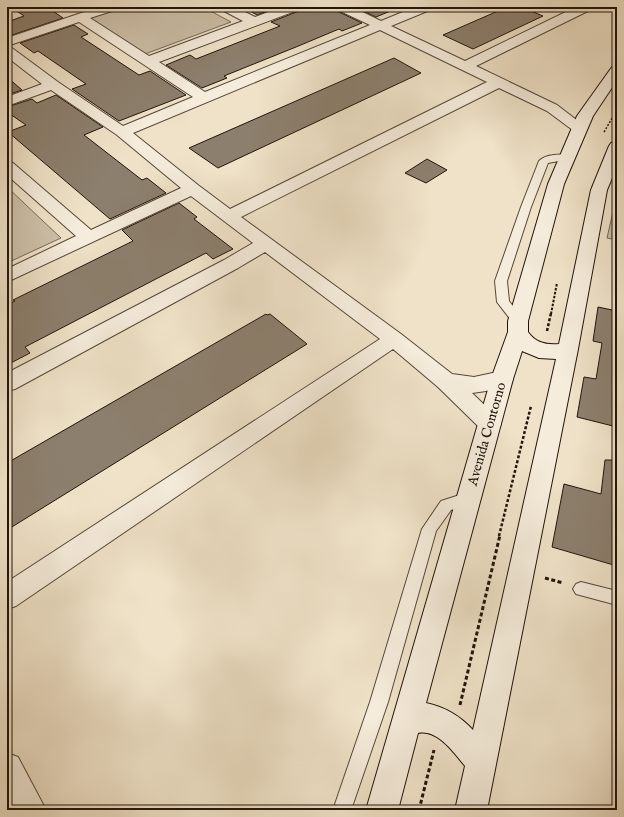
<svg xmlns="http://www.w3.org/2000/svg" width="624" height="817" font-family="'IM FELL English',serif">
	<style>
		.green { fill: #ccbfa8; stroke: #766a59 }
		.building { fill: #8c7f6d; stroke: #21140a }
		.lines { fill: none; stroke-linecap: round; stroke-linejoin: round }
		.service-casing { stroke: #54483a; stroke-width: 2 }
		.minor-casing { stroke: #54483a; stroke-width: 2 }
		.secondary-casing { stroke: #21140a; stroke-width: 2 }
		.path-far3 { stroke: #21140a; stroke-width: 1.5; stroke-dasharray: 2 1.5; stroke-linecap: butt }
		.path-far2 { stroke: #21140a; stroke-width: 2; stroke-dasharray: 2.5 1.5; stroke-linecap: butt }
		.path-far1 { stroke: #21140a; stroke-width: 2.5; stroke-dasharray: 3 2; stroke-linecap: butt }
		.path { stroke: #21140a; stroke-width: 3; stroke-dasharray: 4 2.5; stroke-linecap: butt }
		.service { fill: #f5ecdb; fill-rule: evenodd }
		.minor { fill: #f5ecdb; fill-rule: evenodd }
		.secondary { fill: #f5ecdb; fill-rule: evenodd }
		.labels { text-anchor: middle; dominant-baseline: central; stroke-width: 3; stroke-linejoin: round; paint-order: stroke }
		.street-label { font-size: 14px; fill: #21140a; stroke: #f5ecdb }
	</style>
	<rect width="100%" height="100%" fill="#efe2c8"/>
	<filter id="stains"><feTurbulence type="fractalNoise" baseFrequency=".005" numOctaves="4"/><feColorMatrix values="0 0 0 0 .2 0 0 0 0 .09 0 0 0 0 .02 0 0 0 .5 -.17"/></filter>
	<radialGradient id="worn" r=".72"><stop offset=".6" stop-color="#630" stop-opacity="0"/><stop offset="1" stop-color="#630" stop-opacity=".3"/></radialGradient>
	<g class="green">
		<path d="M119,7H203L231,22L145,54L88,18Z"/>
		<path d="M7,187L61,238L7,263Z"/>
		<path d="M617,194V240L607,238Z"/>
	</g>
	<g class="building">
		<path d="M11,7H47L63,18L9,36L7,34V22L24,16Z"/>
		<path d="M243,7H278L257,15Z"/>
		<path d="M301,7H335L337,11L362,23L342,31L339,29L296,47L224,76L227,78L202,88L166,65L190,55L196,59L280,26L271,22L299,11Z"/>
		<path d="M355,7H400L376,17Z"/>
		<path d="M507,7H521L543,16L473,49L443,35Z"/>
		<path d="M74,25L88,34L81,37L139,75L150,71L186,95L119,121L72,89L86,84L38,51L34,53L20,43Z"/>
		<path d="M394,58L421,73L218,168L189,148Z"/>
		<path d="M7,77L22,90L7,95Z"/>
		<path d="M56,95L103,127L84,135L142,180L147,178L166,193L110,219L8,132L26,125L7,112V107L32,99L37,103Z"/>
		<path d="M427,159L447,170L426,183L405,173Z"/>
		<path d="M179,203L197,217L194,219L233,249L213,259L206,253L25,347L30,353L7,365V305L15,301L13,300L133,241L122,230Z"/>
		<path d="M598,307L617,311V427L577,417L584,377L596,379L602,343L593,341Z"/>
		<path d="M266,314L267,315L270,314L307,344L7,530V463Z"/>
		<path d="M605,460H617V566L552,547L564,484L601,494Z"/>
	</g>
	<g class="lines">
		<defs>
			<g id="service">
				<path d="M567,154L570,155L572,157L570,159L548,163L531,207L507,281L509,301L524,321L522,324H514L497,302L495,281L521,207L539,161C546,154 558,155 567,154Z"/>
				<path d="M469,492L474,494L476,498L474,502L451,510L436,531L388,702L351,810H333L370,702L422,529L441,501Z"/>
				<path d="M581,582L617,591V605L576,594L573,589L576,584Z"/>
			</g>
			<g id="minor">
				<path d="M99,7H117L115,10L90,18L149,56L243,21L222,10L220,7H235L255,17L282,7H300L298,10L159,62L205,92L370,25L338,10L336,7H352L381,21L415,7H432L430,10L391,26L465,61L576,7H592L590,10L476,66L557,105L587,128L584,131L579,133L574,131L547,111L499,88L241,217L401,334L452,374L474,377L502,371L510,373L513,379L510,385L486,391L472,393L498,418L501,424L498,430L490,433L482,430L438,387L393,349L16,606L7,609V582L380,339L265,252L238,268L15,389L7,391V373L224,260L253,243L191,196L7,282V269L76,236L7,175V161L13,163L91,230L181,188L117,135L51,90L7,106V97L42,84L7,57V47L12,48L58,82L123,126L193,97L79,22L7,46V38ZM380,30L487,82L230,209L198,185L133,133Z"/>
				<path d="M7,753L18,757L46,810H13L7,799Z"/>
			</g>
			<path id="secondary" d="M617,66V80L593,116L564,184L528,321V332C536,343 546,345 559,344L591,190L609,146L611,143L617,141V166L607,190L578,349L487,810H455L465,766C454,753 438,729 418,733L398,810H366L491,379L508,332V321L548,184L577,116L612,67ZM522,351L539,358L556,359L473,730C460,716 445,707 426,703L513,379Z"/>
		</defs>
		<use href="#service" class="service-casing"/>
		<use href="#minor" class="minor-casing"/>
		<use href="#secondary" class="secondary-casing"/>
		<path class="path-far3" d="M604,132L617,110"/>
		<path class="path-far2" d="M551,314L557,283"/>
		<g class="path-far1">
			<path d="M547,331L551,313"/>
			<path d="M499,536L531,406"/>
		</g>
		<g class="path">
			<path d="M545,578L563,583"/>
			<path d="M460,705L500,535"/>
			<path d="M419,810L434,750"/>
		</g>
		<use href="#service" class="service"/>
		<use href="#minor" class="minor"/>
		<use href="#secondary" class="secondary"/>
	</g>
	<g class="labels">
		<g class="street-label">
			<text transform="translate(487 434) rotate(-74)">Avenida Contorno</text>
		</g>
	</g>
	<rect width="624" height="817" fill="none" stroke="#efe2c8" stroke-width="24"/>
	<rect x="8" y="8" width="608" height="801" fill="none" stroke="#21140a" stroke-width="2"/>
	<rect x="12" y="12" width="600" height="793" fill="none" stroke="#21140a"/>
	<rect width="100%" height="100%" filter="url(#stains)"/>
	<rect width="100%" height="100%" fill="url(#worn)"/>
</svg>
